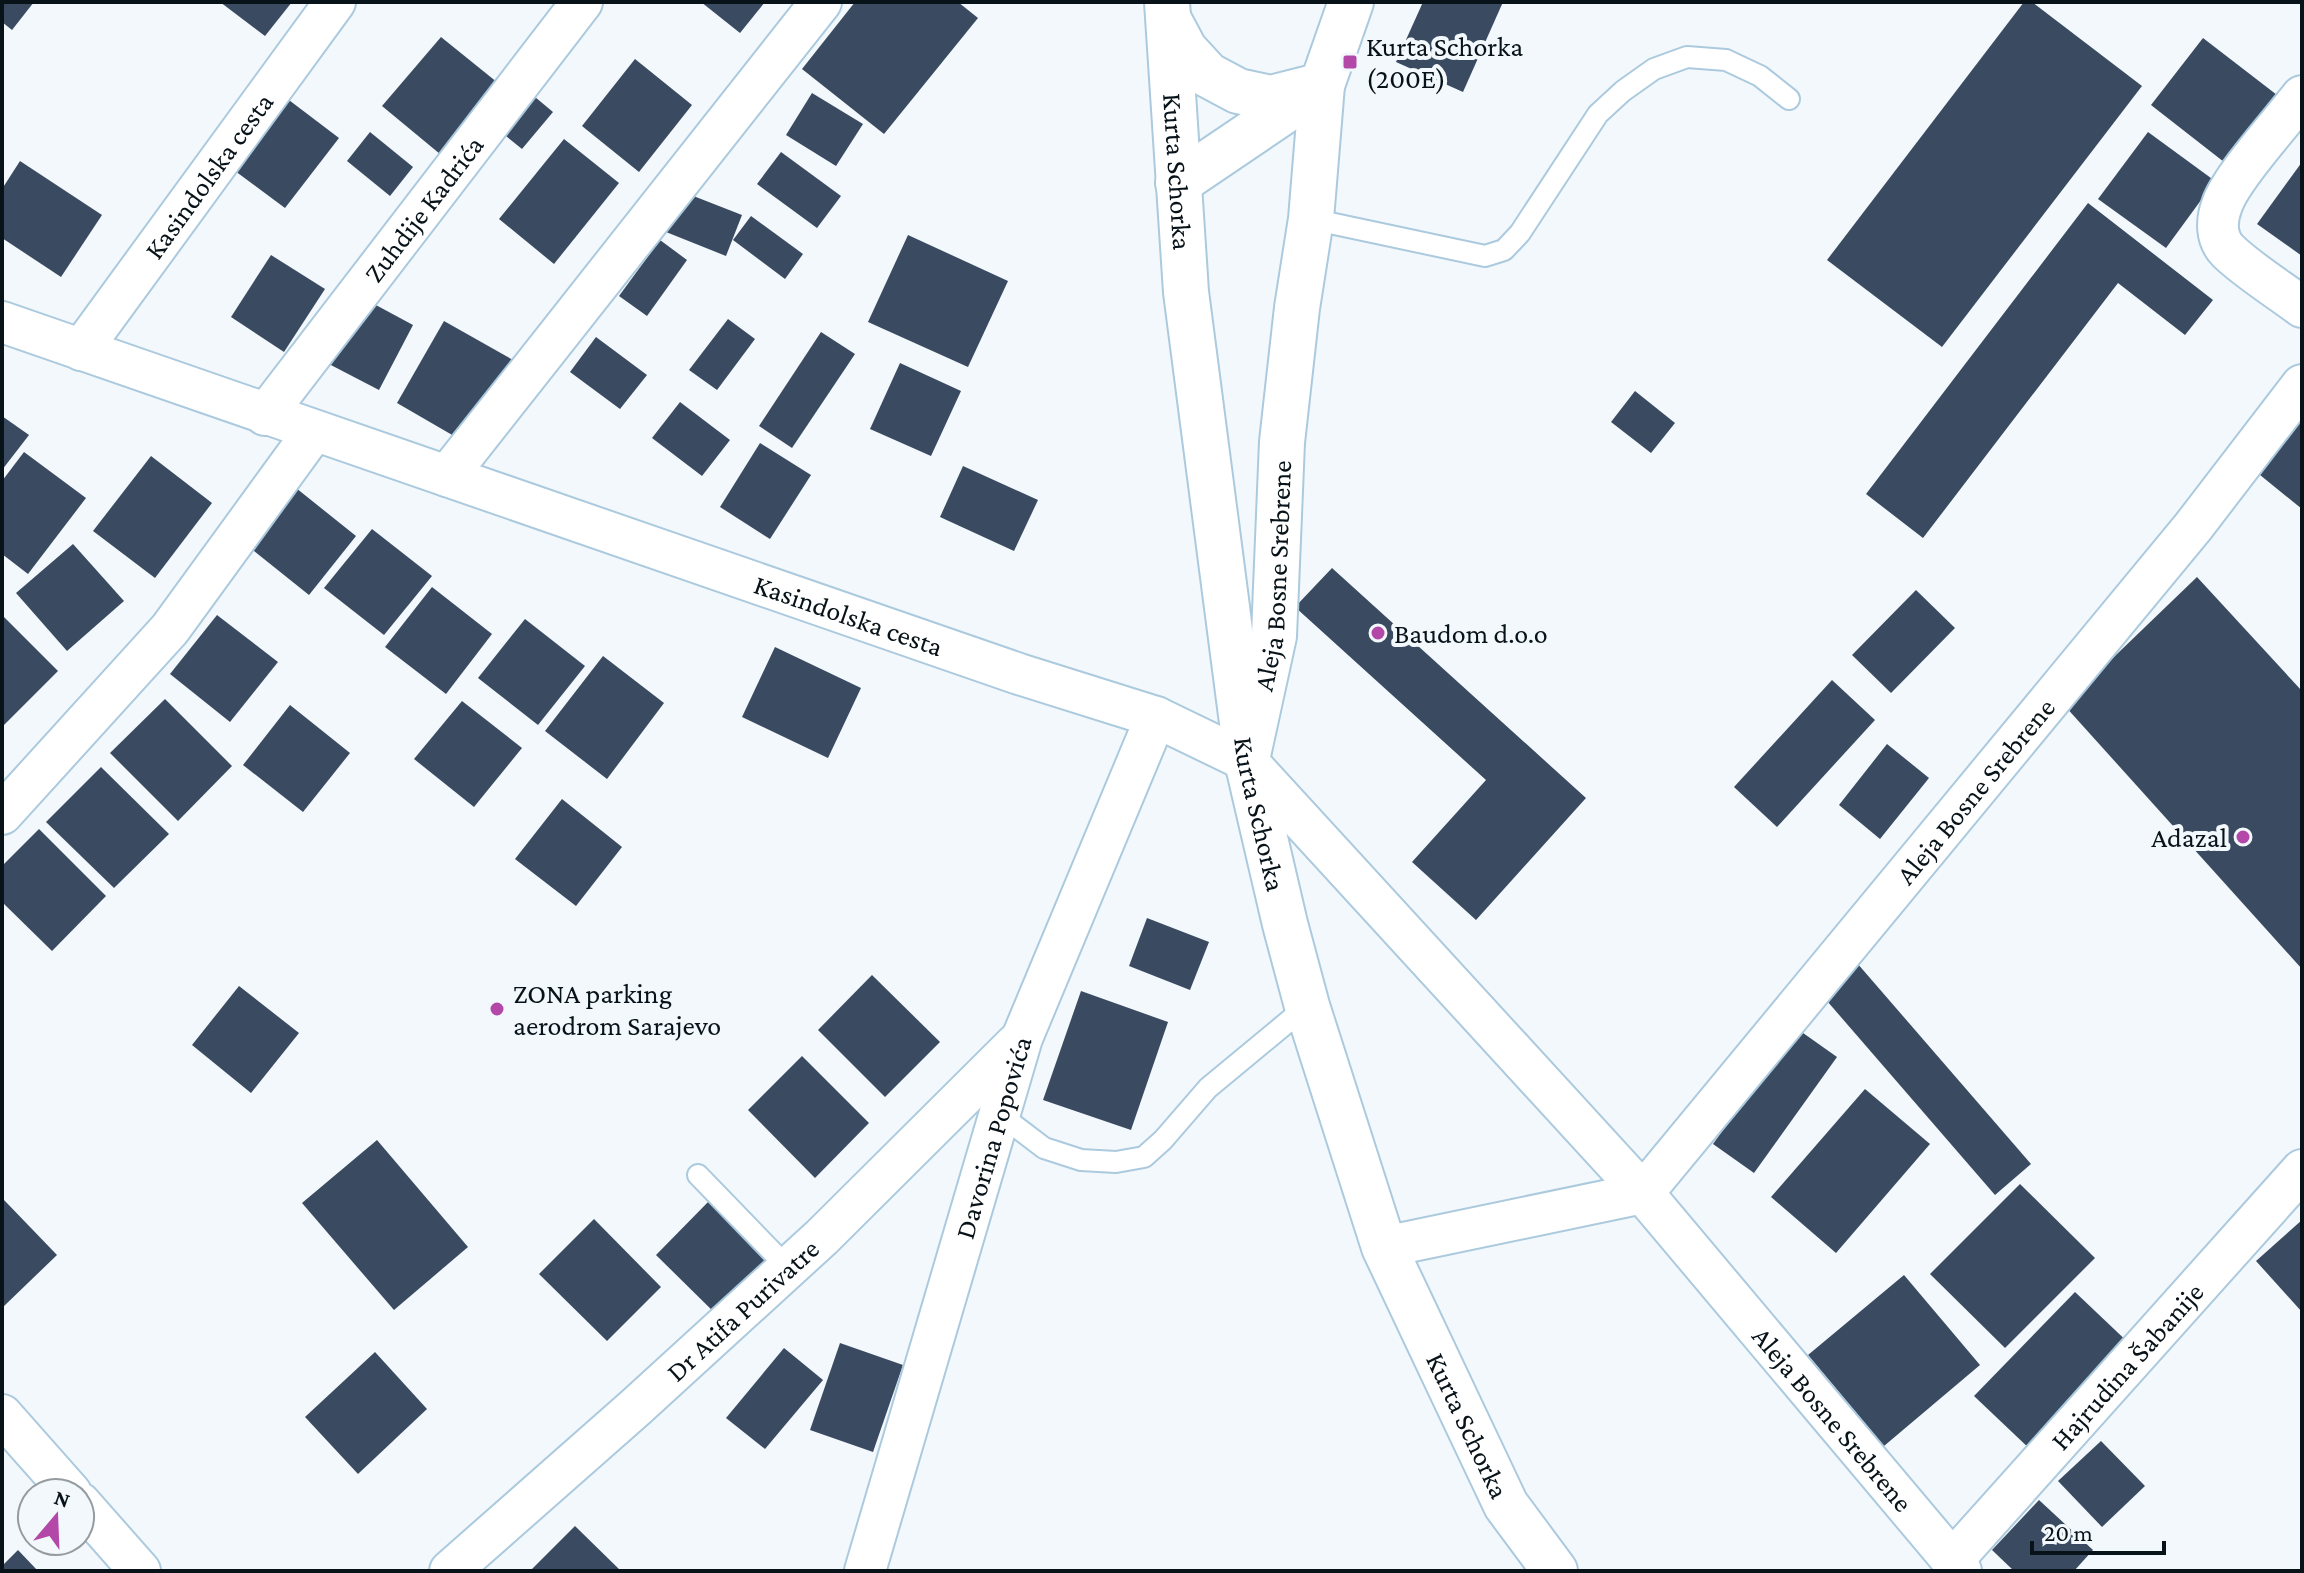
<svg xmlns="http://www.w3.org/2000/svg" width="2304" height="1573" font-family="'Crimson Pro',serif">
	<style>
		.building { fill: #3a4b61 }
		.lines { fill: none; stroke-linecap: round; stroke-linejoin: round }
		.service-casing { stroke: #accade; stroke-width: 24 }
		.minor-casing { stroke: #accade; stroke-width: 44 }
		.tertiary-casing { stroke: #accade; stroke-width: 48 }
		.primary-casing { stroke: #accade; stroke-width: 48 }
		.service { stroke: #fff; stroke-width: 20 }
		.minor { stroke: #fff; stroke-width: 40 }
		.tertiary { stroke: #fff; stroke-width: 44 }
		.primary { stroke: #fff; stroke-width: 44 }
		.poi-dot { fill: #b348a8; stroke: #f2f8fc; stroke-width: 3 }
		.labels { text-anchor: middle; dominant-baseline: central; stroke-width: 8; stroke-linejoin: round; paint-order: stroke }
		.poi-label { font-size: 28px; fill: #081319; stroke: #f2f8fc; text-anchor: start }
		.street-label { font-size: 28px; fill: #081319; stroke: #f2f8fc }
	</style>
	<rect width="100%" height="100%" fill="#f2f8fc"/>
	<g class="building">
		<path d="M2,2H34L12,30L2,22Z"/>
		<path d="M220,2H292L265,36Z"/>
		<path d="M701,2H765L740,33Z"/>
		<path d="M855,2H958L978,18L884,134L802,69Z"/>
		<path d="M1423,2H1503L1463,92L1396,62Z"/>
		<path d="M2024,2H2032L2142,86L1942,347L1827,260Z"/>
		<path d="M441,37L498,83L440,154L382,106Z"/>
		<path d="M2203,38L2277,95L2224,162L2151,105Z"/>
		<path d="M635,59L692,105L639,172L582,126Z"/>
		<path d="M523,87L553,112L522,149L491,124Z"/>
		<path d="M812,93L863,124L836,166L786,135Z"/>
		<path d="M281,94L339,138L285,208L227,165Z"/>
		<path d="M370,132L413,167L390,196L347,161Z"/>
		<path d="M2148,132L2215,181L2166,248L2098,199Z"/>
		<path d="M564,139L619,183L554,264L499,219Z"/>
		<path d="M781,152L841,196L817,228L757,184Z"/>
		<path d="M20,161L102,215L61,277L2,238V189Z"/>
		<path d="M2302,162V256L2257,224Z"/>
		<path d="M678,190L742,215L726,256L661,230Z"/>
		<path d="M2088,203L2213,300L2185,335L2118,283L1923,538L1866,494Z"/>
		<path d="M751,216L803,254L785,279L733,240Z"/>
		<path d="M908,235L1008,281L968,367L868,322Z"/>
		<path d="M660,240L687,260L647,316L619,296Z"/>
		<path d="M271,255L325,289L284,352L231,317Z"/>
		<path d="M361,297L413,325L379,390L327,363Z"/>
		<path d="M728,319L755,339L717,390L689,370Z"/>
		<path d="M444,321L513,360L466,443L397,403Z"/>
		<path d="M821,332L855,354L792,448L759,426Z"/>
		<path d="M596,337L647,375L620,409L570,372Z"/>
		<path d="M900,363L961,391L931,456L870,429Z"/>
		<path d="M1635,391L1675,423L1651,453L1611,422Z"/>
		<path d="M2302,400V509L2249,466Z"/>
		<path d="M680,402L730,440L702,476L652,438Z"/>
		<path d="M2,416L29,435L2,470Z"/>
		<path d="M760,443L811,475L770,539L720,507Z"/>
		<path d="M24,452L86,498L28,574L2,554V481Z"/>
		<path d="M151,456L212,503L155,578L93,531Z"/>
		<path d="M963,466L1038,500L1014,551L940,517Z"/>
		<path d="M296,488L356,536L309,595L249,547Z"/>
		<path d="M372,529L432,576L384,635L324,588Z"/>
		<path d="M73,544L124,601L67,651L16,593Z"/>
		<path d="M1332,568L1586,798L1476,920L1412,862L1486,780L1295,607Z"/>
		<path d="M2197,577L2302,691V969L2064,705Z"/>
		<path d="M432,587L492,634L446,694L385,647Z"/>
		<path d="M1916,590L1955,628L1891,693L1852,655Z"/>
		<path d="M2,615L58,671L2,727Z"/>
		<path d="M217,615L278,662L230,722L170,674Z"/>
		<path d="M525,619L585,666L538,725L478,678Z"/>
		<path d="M775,647L861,688L828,758L742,717Z"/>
		<path d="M603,656L664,703L607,779L545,731Z"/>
		<path d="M1832,680L1875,720L1777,827L1734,787Z"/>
		<path d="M165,699L232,766L178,821L110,753Z"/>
		<path d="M462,701L522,748L474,807L414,759Z"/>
		<path d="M290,705L350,753L303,812L243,765Z"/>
		<path d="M1887,744L1929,778L1880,839L1839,805Z"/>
		<path d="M101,767L169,834L114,888L46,822Z"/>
		<path d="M562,799L622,847L576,906L515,859Z"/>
		<path d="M39,829L106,896L52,951L2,902V866Z"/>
		<path d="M1147,918L1209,942L1190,990L1129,966Z"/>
		<path d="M1857,963L2031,1164L1995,1195L1821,994Z"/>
		<path d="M872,975L940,1042L885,1097L818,1030Z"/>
		<path d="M239,986L299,1033L251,1093L192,1045Z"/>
		<path d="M1081,991L1168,1022L1131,1130L1043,1100Z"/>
		<path d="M1796,1028L1837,1057L1754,1173L1713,1144Z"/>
		<path d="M802,1056L869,1123L815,1178L748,1110Z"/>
		<path d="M1865,1089L1930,1144L1836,1253L1771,1197Z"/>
		<path d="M377,1140L468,1247L394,1310L302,1203Z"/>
		<path d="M2020,1184L2095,1258L2005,1348L1930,1274Z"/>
		<path d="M4,1200L57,1255L2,1308V1201Z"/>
		<path d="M710,1200L778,1266L723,1321L656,1255Z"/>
		<path d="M594,1219L661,1287L607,1341L539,1274Z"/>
		<path d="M2302,1220V1312L2256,1261Z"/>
		<path d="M1904,1275L1980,1365L1884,1446L1808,1355Z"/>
		<path d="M2075,1292L2134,1348L2033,1452L1974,1396Z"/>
		<path d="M840,1343L903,1365L873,1452L810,1430Z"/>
		<path d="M784,1348L823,1380L765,1449L726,1418Z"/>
		<path d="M375,1352L427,1409L358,1474L305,1417Z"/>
		<path d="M2101,1441L2145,1486L2102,1527L2058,1481Z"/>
		<path d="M2039,1500L2093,1550L2074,1571H2014L1992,1550Z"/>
		<path d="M575,1526L621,1571H530Z"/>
		<path d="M18,1550L38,1571H2V1566Z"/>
	</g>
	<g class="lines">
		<defs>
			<g id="service">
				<path d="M1311,219L1485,256L1504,250L1520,233L1598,114L1623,91L1654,69L1687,57L1726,60L1760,76L1789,99"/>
				<path d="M998,1113L1044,1148L1081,1160L1116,1162L1144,1157L1163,1140L1208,1088L1307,1006"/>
				<path d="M698,1175L788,1268"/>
			</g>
			<g id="minor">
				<path d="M2302,96C2282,122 2231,178 2222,205C2216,221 2216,239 2228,251C2246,269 2281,291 2302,307"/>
				<path id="s1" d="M2,322L1019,674L1156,717L1247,761L1643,1193L1961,1571"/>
				<path id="s2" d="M81,350L335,2"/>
				<path id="s3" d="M265,415L582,2"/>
				<path d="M447,476L821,2"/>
				<path d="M2,814L170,629L314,431"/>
				<path id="s4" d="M1384,1247L1643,1193L2193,527L2302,385"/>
				<path d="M2,1415L71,1493"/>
				<path d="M80,1503L140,1571"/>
				<path id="s5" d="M1952,1561L2302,1170"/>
				<path id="s6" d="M450,1571L636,1407L822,1237L1016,1044"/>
				<path id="s7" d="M865,1571L1022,1038L1156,717"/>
			</g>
			<g id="tertiary">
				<path d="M1178,183L1320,87"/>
				<path id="s8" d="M1248,755L1274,636L1282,442L1297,308L1311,219L1322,85L1351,2"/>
			</g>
			<g id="primary">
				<path id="s9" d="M1167,2L1186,292L1247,761L1285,924L1307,1006L1384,1247L1506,1505L1555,1571"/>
				<path d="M1169,20L1185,50L1208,75L1238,91L1271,98L1322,85"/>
			</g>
		</defs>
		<use href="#service" class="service-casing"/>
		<use href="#minor" class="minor-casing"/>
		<use href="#tertiary" class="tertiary-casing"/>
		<use href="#primary" class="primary-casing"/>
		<use href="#service" class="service"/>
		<use href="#minor" class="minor"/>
		<use href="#tertiary" class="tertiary"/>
		<use href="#primary" class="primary"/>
	</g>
	<g class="poi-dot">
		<rect x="1342" y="54" width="16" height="16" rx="4"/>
		<circle cx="1378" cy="633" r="8"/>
		<circle cx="2243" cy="837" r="8"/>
		<circle cx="497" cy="1009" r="8"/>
	</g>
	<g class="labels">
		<g class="poi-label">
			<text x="1366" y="46">Kurta Schorka<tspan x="1366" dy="32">(200E)</tspan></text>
			<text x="1394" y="633">Baudom d.o.o</text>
			<text x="2227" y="837" text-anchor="end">Adazal</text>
			<text x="513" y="993">ZONA parking<tspan x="513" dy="32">aerodrom Sarajevo</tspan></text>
		</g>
		<g class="street-label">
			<text stroke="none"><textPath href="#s9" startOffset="170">Kurta Schorka</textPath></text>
			<text stroke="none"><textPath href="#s2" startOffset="216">Kasindolska cesta</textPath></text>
			<text stroke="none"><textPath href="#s3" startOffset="260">Zuhdije Kadrića</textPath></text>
			<text stroke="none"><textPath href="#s8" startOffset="182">Aleja Bosne Srebrene</textPath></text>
			<text stroke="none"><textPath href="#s1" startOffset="896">Kasindolska cesta</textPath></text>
			<text stroke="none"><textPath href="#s4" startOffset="786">Aleja Bosne Srebrene</textPath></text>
			<text stroke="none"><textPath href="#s9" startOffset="818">Kurta Schorka</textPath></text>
			<text stroke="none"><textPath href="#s7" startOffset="452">Davorina Popovića</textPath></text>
			<text stroke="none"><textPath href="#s6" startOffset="392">Dr Atifa Purivatre</textPath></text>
			<text stroke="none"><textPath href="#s5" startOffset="262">Hajrudina Šabanije</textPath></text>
			<text stroke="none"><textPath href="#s1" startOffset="2202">Aleja Bosne Srebrene</textPath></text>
			<text stroke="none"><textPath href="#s9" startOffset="1466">Kurta Schorka</textPath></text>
		</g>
	</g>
	<rect width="2304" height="1573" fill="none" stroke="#081319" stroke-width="8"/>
	<g transform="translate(56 1517) rotate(19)"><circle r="38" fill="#f2f8fc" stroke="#949ca1" stroke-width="2"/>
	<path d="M0-6L14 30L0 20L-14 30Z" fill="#b348a8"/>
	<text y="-12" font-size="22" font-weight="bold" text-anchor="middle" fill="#081319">N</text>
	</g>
	<path d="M2032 1541v12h132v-12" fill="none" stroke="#081319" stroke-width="4"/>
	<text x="2044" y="1541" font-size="24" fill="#081319" stroke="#f2f8fc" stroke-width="6" paint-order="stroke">20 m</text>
</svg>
